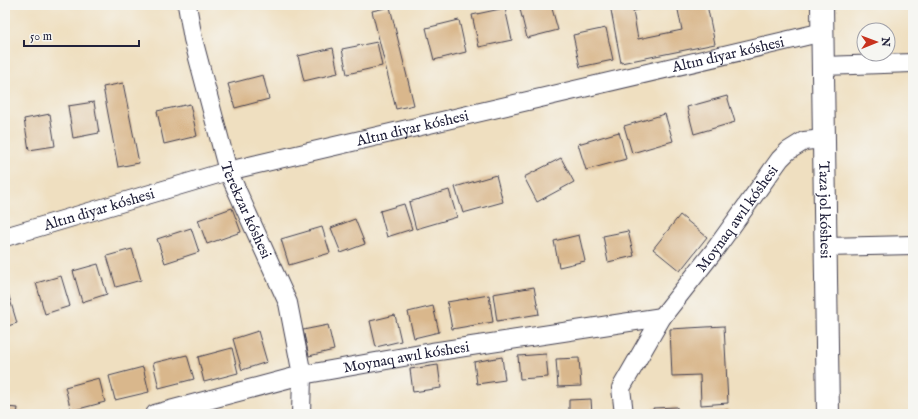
<svg xmlns="http://www.w3.org/2000/svg" width="918" height="419" font-family="'IM FELL English',serif">
	<style>
		.building { fill: #d9b78c }
		.lines { fill: none; stroke-linecap: round; stroke-linejoin: round }
		.street-casing { stroke: #413e4f; stroke-width: 20 }
		.secondary-casing { stroke: #413e4f; stroke-width: 24 }
		.street { stroke: #fff; stroke-width: 18 }
		.secondary { stroke: #fff; stroke-width: 22 }
		.labels { text-anchor: middle; dominant-baseline: central; stroke-width: 3.5; stroke-linejoin: round; paint-order: stroke }
		.street-label { font-size: 15px; fill: #22223b; stroke: #f6f6f2 }
	</style>
	<rect width="100%" height="100%" fill="#f6f6f2"/>
	<filter id="ink" filterUnits="userSpaceOnUse"><feTurbulence type="fractalNoise" baseFrequency=".025" numOctaves="2"/><feDisplacementMap in="SourceGraphic" scale="8" xChannelSelector="R" yChannelSelector="G"/><feConvolveMatrix kernelMatrix="1 2 1 2 8 2 1 2 1" color-interpolation-filters="sRGB"/></filter>
	<filter id="wash" filterUnits="userSpaceOnUse"><feTurbulence type="fractalNoise" baseFrequency=".012" numOctaves="4" result="noise"/><feDisplacementMap in="SourceGraphic" scale="16" xChannelSelector="R" yChannelSelector="G"/><feGaussianBlur stdDeviation="0.9" result="paint"/><feColorMatrix in="noise" values="0 0 0 0 0 0 0 0 0 0 0 0 0 0 0 0 0 1.4 0 .05"/><feComposite in="paint" operator="in"/></filter>
	<g filter="url(#wash)">
		<rect width="100%" height="100%" fill="#efdfc0"/>
		<g id="blocks">
			<g class="building">
				<path d="M519,5H551L558,30L527,38Z"/>
				<path d="M610,5H659L633,11L638,39L682,30L677,5H707L715,44L621,63Z"/>
				<path d="M390,7L414,105L396,109L372,11Z"/>
				<path d="M505,8L512,40L479,47L472,15Z"/>
				<path d="M459,20L466,52L434,60L426,28Z"/>
				<path d="M606,28L613,60L580,67L573,35Z"/>
				<path d="M377,42L382,66L347,74L342,49Z"/>
				<path d="M333,48L338,73L304,81L298,56Z"/>
				<path d="M263,75L269,99L235,108L228,84Z"/>
				<path d="M123,83L139,163L118,167L103,87Z"/>
				<path d="M727,96L735,122L694,134L687,107Z"/>
				<path d="M94,102L99,133L73,138L68,106Z"/>
				<path d="M190,104L197,136L164,144L157,111Z"/>
				<path d="M50,114L55,146L29,150L24,119Z"/>
				<path d="M665,114L673,141L632,153L624,126Z"/>
				<path d="M619,132L626,159L586,170L578,144Z"/>
				<path d="M5,141L8,153L5,154Z"/>
				<path d="M561,158L574,182L537,202L524,177Z"/>
				<path d="M496,175L503,202L463,213L455,187Z"/>
				<path d="M449,190L457,217L416,229L409,202Z"/>
				<path d="M404,204L412,229L387,237L380,211Z"/>
				<path d="M232,208L241,232L207,244L198,220Z"/>
				<path d="M680,215L707,237L680,271L653,249Z"/>
				<path d="M355,219L365,244L341,253L331,228Z"/>
				<path d="M322,227L330,253L289,265L281,239Z"/>
				<path d="M191,228L199,252L165,263L157,239Z"/>
				<path d="M628,231L634,256L608,262L603,236Z"/>
				<path d="M579,235L585,261L559,267L554,241Z"/>
				<path d="M132,249L141,280L116,287L107,256Z"/>
				<path d="M98,264L107,294L82,302L73,271Z"/>
				<path d="M61,276L70,306L45,314L36,283Z"/>
				<path d="M534,287L539,314L497,321L493,294Z"/>
				<path d="M8,293L17,323L5,327V294Z"/>
				<path d="M489,295L493,322L452,329L447,302Z"/>
				<path d="M433,306L439,332L414,338L408,312Z"/>
				<path d="M395,315L401,341L376,347L370,321Z"/>
				<path d="M328,325L334,350L309,356L303,330Z"/>
				<path d="M724,326L728,403L701,405L700,375L672,376L670,329Z"/>
				<path d="M258,331L267,362L242,370L233,339Z"/>
				<path d="M232,348L238,373L204,382L198,357Z"/>
				<path d="M546,354L548,377L520,379L518,356Z"/>
				<path d="M187,355L194,379L159,388L153,363Z"/>
				<path d="M502,357L505,380L477,384L474,362Z"/>
				<path d="M579,358L581,386L558,387L556,359Z"/>
				<path d="M438,365L441,388L413,392L410,369Z"/>
				<path d="M143,367L149,392L115,400L109,376Z"/>
				<path d="M99,378L105,402L71,411L65,387Z"/>
				<path d="M591,399L592,414H569V400Z"/>
				<path d="M5,407L18,408L17,414H5Z"/>
				<path d="M677,407V414H654L653,408Z"/>
				<path d="M728,410L729,414H706L705,411Z"/>
			</g>
		</g>
	</g>
	<g filter="url(#ink)">
		<use href="#blocks" fill-opacity="0" stroke="#413e4f" stroke-width="1"/>
		<g class="lines">
			<defs>
				<g id="street">
					<path id="s1" d="M187,5L193,39L228,171L288,303L302,375L301,414"/>
					<path d="M823,66L913,63"/>
					<path id="s2" d="M5,237L228,171L823,32"/>
					<path d="M826,247L913,245"/>
					<path id="s3" d="M155,414L302,375L432,352L662,317"/>
					<path id="s4" d="M624,414L621,388L662,317L714,251L780,159L788,151L804,141L824,139"/>
				</g>
				<g id="secondary">
					<path id="s5" d="M822,5L828,414"/>
				</g>
			</defs>
			<use href="#street" class="street-casing"/>
			<use href="#secondary" class="secondary-casing"/>
			<use href="#street" class="street"/>
			<use href="#secondary" class="secondary"/>
		</g>
	</g>
	<g class="labels">
		<g class="street-label">
			<text stroke="none"><textPath href="#s2" startOffset="746">Altın diyar kóshesi</textPath></text>
			<text stroke="none"><textPath href="#s2" startOffset="422">Altın diyar kóshesi</textPath></text>
			<text stroke="none"><textPath href="#s2" startOffset="98">Altın diyar kóshesi</textPath></text>
			<text stroke="none"><textPath href="#s5" startOffset="205">Taza jol kóshesi</textPath></text>
			<text stroke="none"><textPath href="#s1" startOffset="214">Terekzar kóshesi</textPath></text>
			<text stroke="none"><textPath href="#s4" startOffset="232">Moynaq awıl kóshesi</textPath></text>
			<text stroke="none"><textPath href="#s3" startOffset="258">Moynaq awıl kóshesi</textPath></text>
		</g>
	</g>
	<rect width="918" height="419" fill="none" stroke="#f6f6f2" stroke-width="20"/>
	<g transform="translate(876 42) rotate(89)"><circle r="19" fill="#f6f6f2" stroke="#a1a1a9"/>
	<path d="M0-3L7 15L0 10L-7 15Z" fill="#c8321e"/>
	<text y="-6" font-size="11" font-weight="bold" text-anchor="middle" fill="#22223b">N</text>
	</g>
	<path d="M24 40v6h115v-6" fill="none" stroke="#22223b" stroke-width="2"/>
	<text x="30" y="40" font-size="12" fill="#22223b" stroke="#f6f6f2" stroke-width="3" paint-order="stroke">50 m</text>
</svg>
